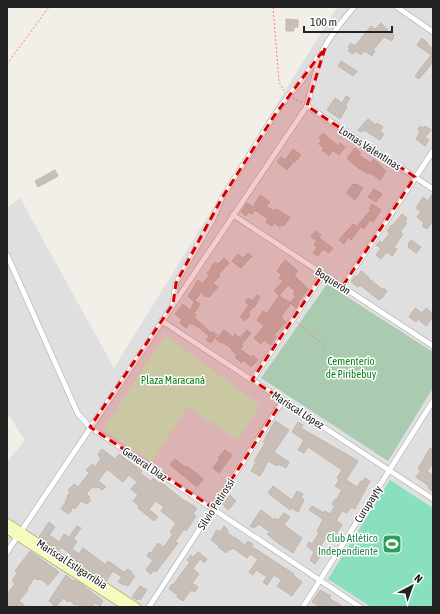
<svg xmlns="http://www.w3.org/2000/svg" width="440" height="614" font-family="'Asap Condensed',sans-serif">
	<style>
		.residential { fill: #e0dfdf }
		.cemetery { fill: #aacbaf }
		.park { fill: #c8facc }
		.pitch { fill: #88e0be }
		.building { fill: #c7bfb8; stroke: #c4b6ab }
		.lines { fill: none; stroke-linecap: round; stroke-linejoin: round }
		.street-casing { stroke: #a9a9a9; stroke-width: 6 }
		.secondary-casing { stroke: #707d05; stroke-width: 8 }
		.path { stroke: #fa8072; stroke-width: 1; stroke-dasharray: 2 2; stroke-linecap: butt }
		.street { stroke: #fff; stroke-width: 5 }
		.secondary { stroke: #f7fabf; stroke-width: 7 }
		.marked { fill: #d40000; fill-opacity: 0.2; stroke: #d40000; stroke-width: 3; stroke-dasharray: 8 5; stroke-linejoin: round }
		.labels { text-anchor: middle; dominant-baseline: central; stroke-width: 3; stroke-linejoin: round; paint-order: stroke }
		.street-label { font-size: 11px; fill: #222; stroke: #fff }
		.park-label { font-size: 11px; fill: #0c8416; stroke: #fff }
		.leisure-label { font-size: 11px; fill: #27864d; stroke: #fff; text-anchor: end }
	</style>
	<rect width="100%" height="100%" fill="#f2efe9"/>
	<path class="residential" d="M337,7H433V607H7V462L25,440L7,413V208L20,198L114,368Z"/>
	<path class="cemetery" d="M327,284L433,352V388L388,461L261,378Z"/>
	<path class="park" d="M165,335L260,405L238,440L187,407L152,462L103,430Z"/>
	<path class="pitch" d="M390,480L433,508V607H371L328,579Z"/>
	<g class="building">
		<path d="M286,19L298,20V27H294V31H286Z"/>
		<path d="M381,23L388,30L387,31L394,35L392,41L384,37L373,50L375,51L372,56L364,51L361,55L355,51L353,54L348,51L350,49L348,47L351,43L355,46L371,26L375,29Z"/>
		<path d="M422,38L428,43L427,44L433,49V62L419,79L415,76L431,55L417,45Z"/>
		<path d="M341,61L357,71L353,76L338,66Z"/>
		<path d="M346,96L350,98L345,106L347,107L340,119L327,110L335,98L342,103Z"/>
		<path d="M368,119L376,125L377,123L383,127L380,131L384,134L380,140L364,130L362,132L358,130Z"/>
		<path d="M420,126L423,128L425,126L431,130L425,137L429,140L425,146L416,139L420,132L418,130Z"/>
		<path d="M323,133L338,146L340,143L345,147L339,155L333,150L329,156L322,150L324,148L319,144L322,140L319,138Z"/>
		<path d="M355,148L361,153L359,155L371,163L374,159L386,171L380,180L369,172L368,174L358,168L347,158Z"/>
		<path d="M293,149L301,155L295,162L294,161L287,170L277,162L281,157L285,160Z"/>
		<path d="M55,170L58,176L38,187L35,181Z"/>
		<path d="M353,184L355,185L356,184L363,188L355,200L346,193Z"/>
		<path d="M374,189L382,194L376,202L368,197Z"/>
		<path d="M433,193V221L427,229L422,226L424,223L417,217L421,212L416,208L423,197L428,201Z"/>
		<path d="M260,195L270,202L266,206L274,211L276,209L290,217L284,226L282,224L280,227L274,223L272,226L266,222L268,219L255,210L252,214L249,212L246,216L241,212L247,203L253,207Z"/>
		<path d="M372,204L381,210L373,222L370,220L364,229L358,225L371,210L369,209Z"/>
		<path d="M402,214L407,218L405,222L407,223L400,232L403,234L394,247L397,249L392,256L387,252L381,259L376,255L381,248L376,245L380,241L382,243L390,233L387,231L391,225L392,226Z"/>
		<path d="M353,224L360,228L351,240L348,237L344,244L339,240Z"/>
		<path d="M315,231L321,235L319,238L333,248L329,253L323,249L318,256L313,253L317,247L314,245L317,241L311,237Z"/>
		<path d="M411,240L421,247L416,253L408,247L409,245L408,244Z"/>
		<path d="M248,253L252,256L241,268L232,261L238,254L243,258Z"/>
		<path d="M224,258L229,263L218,275L220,276L213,283L218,287L209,297L207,296L206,297L201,292L194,302L188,296L198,280L202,284L209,276L207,273L212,267L211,266L215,262L218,264Z"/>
		<path d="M285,260L298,271L294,275L308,289L298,302L299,303L296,308L290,303L296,296L293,294L295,291L288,285L279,296L274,291L283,281L279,278L282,275L277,271Z"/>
		<path d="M361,271L369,277L368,278L382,289L383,288L387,291L382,298H381L379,300L360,285L358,287L351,282L355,276L357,277Z"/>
		<path d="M257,295L260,297L254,308L253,307L248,314L250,315L245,321L240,317L249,305L245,302L248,298L253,301Z"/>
		<path d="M279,296L291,303L281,317L286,322L274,335L276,336L270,345L265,340L261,344L254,338L264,326L257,320L263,311L266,313L268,312Z"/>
		<path d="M195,301L200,304L194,314L196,315L194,317L211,333L213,332L217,335L211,343L206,340L209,336L198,327L190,323L186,328L180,323L182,320L175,314L183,304L190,310Z"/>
		<path d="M415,308L422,313L426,308L433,314V317L426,326L418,319L416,322L409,317Z"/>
		<path d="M224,330L233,337L235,334L240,338L247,330L251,333L241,345L243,346L240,349L251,357L253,355L258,360L251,367L243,360L242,363L235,357L237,355L231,350L232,349L222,342L221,343L216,339Z"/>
		<path d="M275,421L289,430L274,452L289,462L286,468L278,464L277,466L268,461L260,476L251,471L256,462L254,461L265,443L263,442Z"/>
		<path d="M298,422L303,425L301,428L358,461L346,480L357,487L361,481L362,482L365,478L370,481L355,509L351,507L347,513L342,511L336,521L342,524L336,535L334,534L331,540L326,537L319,549L323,552L315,564L310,560L314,552L307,546L309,542L312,544L319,533L317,532L323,519L309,510L312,506L324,513L325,511L330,514L335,506L332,504L335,499L336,500L342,490L335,486L339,480L337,478L342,470L308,447L304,453L298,450L304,440L292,432Z"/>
		<path d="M430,448L433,450V464L427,471L433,475V492L428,488L429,486L416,477L421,470L418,469Z"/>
		<path d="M102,449L115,459L119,454L142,471L140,473L151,481L153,478L160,484L161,482L182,499L197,508L193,514L196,516L186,531L184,529L175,542L178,543L156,572L153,570L151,574L146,570L153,560L147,556L149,552L151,553L158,543L164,547L173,534L170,532L176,523L161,511L164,507L156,501L149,509L158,517L154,521L138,508L139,506L133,501L138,495L131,489L137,482L129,475L123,482L107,469L98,481L106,487L102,490L98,487L95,488L93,486L86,494L90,497L88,498L91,500L87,504L81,501L75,509L73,507L69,514L61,509L66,502L65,501L68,497L67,496L70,492L68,490L74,484L78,487L89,473L86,470L92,464L95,467L101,459L98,454Z"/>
		<path d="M225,450L232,455L219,473L213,468L220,459L218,458Z"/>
		<path d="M175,459L186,468L187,466L203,479L197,487L170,465Z"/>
		<path d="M273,486L292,500L297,491L303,494L301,498L304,500L298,512L292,508L290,510L268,493Z"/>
		<path d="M230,495L236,501L228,510L222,504Z"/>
		<path d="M261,510L274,520L275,518L278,520L284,513L290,517L284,525L302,538L293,553L278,543L267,534L270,532L259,524L254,528L250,526Z"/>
		<path d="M49,522L55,527L49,535L59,542L64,534L69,537L77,526L81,528L73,539L77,541L72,549L79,554L83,548L106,565L108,561L124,572L127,569L132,572L131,574L135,576L128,586L125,584L124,585L118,582L122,577L113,571L106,581L70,557L72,555L61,547L59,550L39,537Z"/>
		<path d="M224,526L228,530L227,532L234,538V537L245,545L248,541L253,544L251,546L294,574L293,575L302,582L292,596L277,586L282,580L274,575L267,585L263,582L267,577L256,570L253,575L249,572L258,559L250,554L247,558L233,548L231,550L230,549L226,553L218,547L219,546L211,540L217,530L220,532Z"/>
		<path d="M30,551L59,572L48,585L42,580L38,579L37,580L34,578L27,589L28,590L19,601L26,607H7V594L15,584L12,581L17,573L15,571Z"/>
		<path d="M198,552L207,559L204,563L200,559L194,567L193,569L199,574L192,583L198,587L195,592L191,590L183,601L177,597L178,595L169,589L172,584L173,585L190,562L187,560L191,555L193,557Z"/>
		<path d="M66,575L73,581L74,580L80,583L103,601L100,606L95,603L92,607H82L77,604L75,605L69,600L68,602L63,598L56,607L49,601Z"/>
		<path d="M140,586L147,590L140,600L138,598L137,600L132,597Z"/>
		<path d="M320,590L331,596L329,598L343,607H321L312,602Z"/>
	</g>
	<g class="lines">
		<defs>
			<g id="street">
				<path d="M397,7L433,32"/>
				<path d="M307,106L433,189"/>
				<path d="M233,215L433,346"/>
				<path d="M7,255L78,414L90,427L360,607"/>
				<path d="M342,287L433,151"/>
				<path d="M173,303L176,283L213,219L222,198L274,116L289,95L300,83L318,57"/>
				<path d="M162,321L433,499"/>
				<path d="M252,380L323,274"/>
				<path d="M7,552L307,106C312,87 316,66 324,48C332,33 343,20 354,7"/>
				<path d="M149,607L283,400"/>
				<path d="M303,607L433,401"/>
			</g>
			<g id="secondary">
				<path d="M7,522L137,607"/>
				<path d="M7,530L126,607"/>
			</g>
		</defs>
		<use href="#street" class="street-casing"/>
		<use href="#secondary" class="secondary-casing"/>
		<g class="path">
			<path d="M273,7L279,82L284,91"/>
			<path d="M7,64L49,7"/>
			<path d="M293,98L302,103"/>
			<path d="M297,322L327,348"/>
		</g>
		<use href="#street" class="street"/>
		<use href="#secondary" class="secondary"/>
	</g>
	<path class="marked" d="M325,48L307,106L415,177L342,287L323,274L252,380L283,400L213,508L90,427L173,304L176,283L222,198L274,116Z"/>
	<defs>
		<symbol id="stadium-square" viewBox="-11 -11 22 22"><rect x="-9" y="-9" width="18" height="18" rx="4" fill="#2e9e5b" stroke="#fff"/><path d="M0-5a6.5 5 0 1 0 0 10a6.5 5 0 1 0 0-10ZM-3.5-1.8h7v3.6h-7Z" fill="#fff"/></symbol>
	</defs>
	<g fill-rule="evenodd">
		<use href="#stadium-square" x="381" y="533" width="22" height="22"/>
	</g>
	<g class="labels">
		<g class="street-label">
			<text transform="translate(370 148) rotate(33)">Lomas Valentinas</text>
			<text transform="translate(333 281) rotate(33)">Boquerón</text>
			<text transform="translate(298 410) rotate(33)">Mariscal López</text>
			<text transform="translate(145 464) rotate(34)">General Díaz</text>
			<text transform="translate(216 504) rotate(-57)">Silvio Petirossi</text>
			<text transform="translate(368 504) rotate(-58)">Curupayty</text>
			<text transform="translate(72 564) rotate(33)">Mariscal Estigarribia</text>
		</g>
		<g class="park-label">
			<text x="351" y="361">Cementerio<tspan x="351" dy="13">de Piribebuy</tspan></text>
			<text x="173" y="380">Plaza Maracaná</text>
		</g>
		<g class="leisure-label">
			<text x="378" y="538">Club Atlético<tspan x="378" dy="13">Independiente</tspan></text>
		</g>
	</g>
	<rect width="440" height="614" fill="none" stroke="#222222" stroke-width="16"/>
	<g transform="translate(412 586) rotate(41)" stroke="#ffffff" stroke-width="3" paint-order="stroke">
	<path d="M0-3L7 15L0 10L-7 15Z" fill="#222222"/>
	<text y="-6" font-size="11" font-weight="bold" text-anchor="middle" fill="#222222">N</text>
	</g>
	<path d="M304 26v6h88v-6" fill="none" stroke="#222222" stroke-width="2"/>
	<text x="310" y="26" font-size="12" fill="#222222" stroke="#ffffff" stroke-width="3" paint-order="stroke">100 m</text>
</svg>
